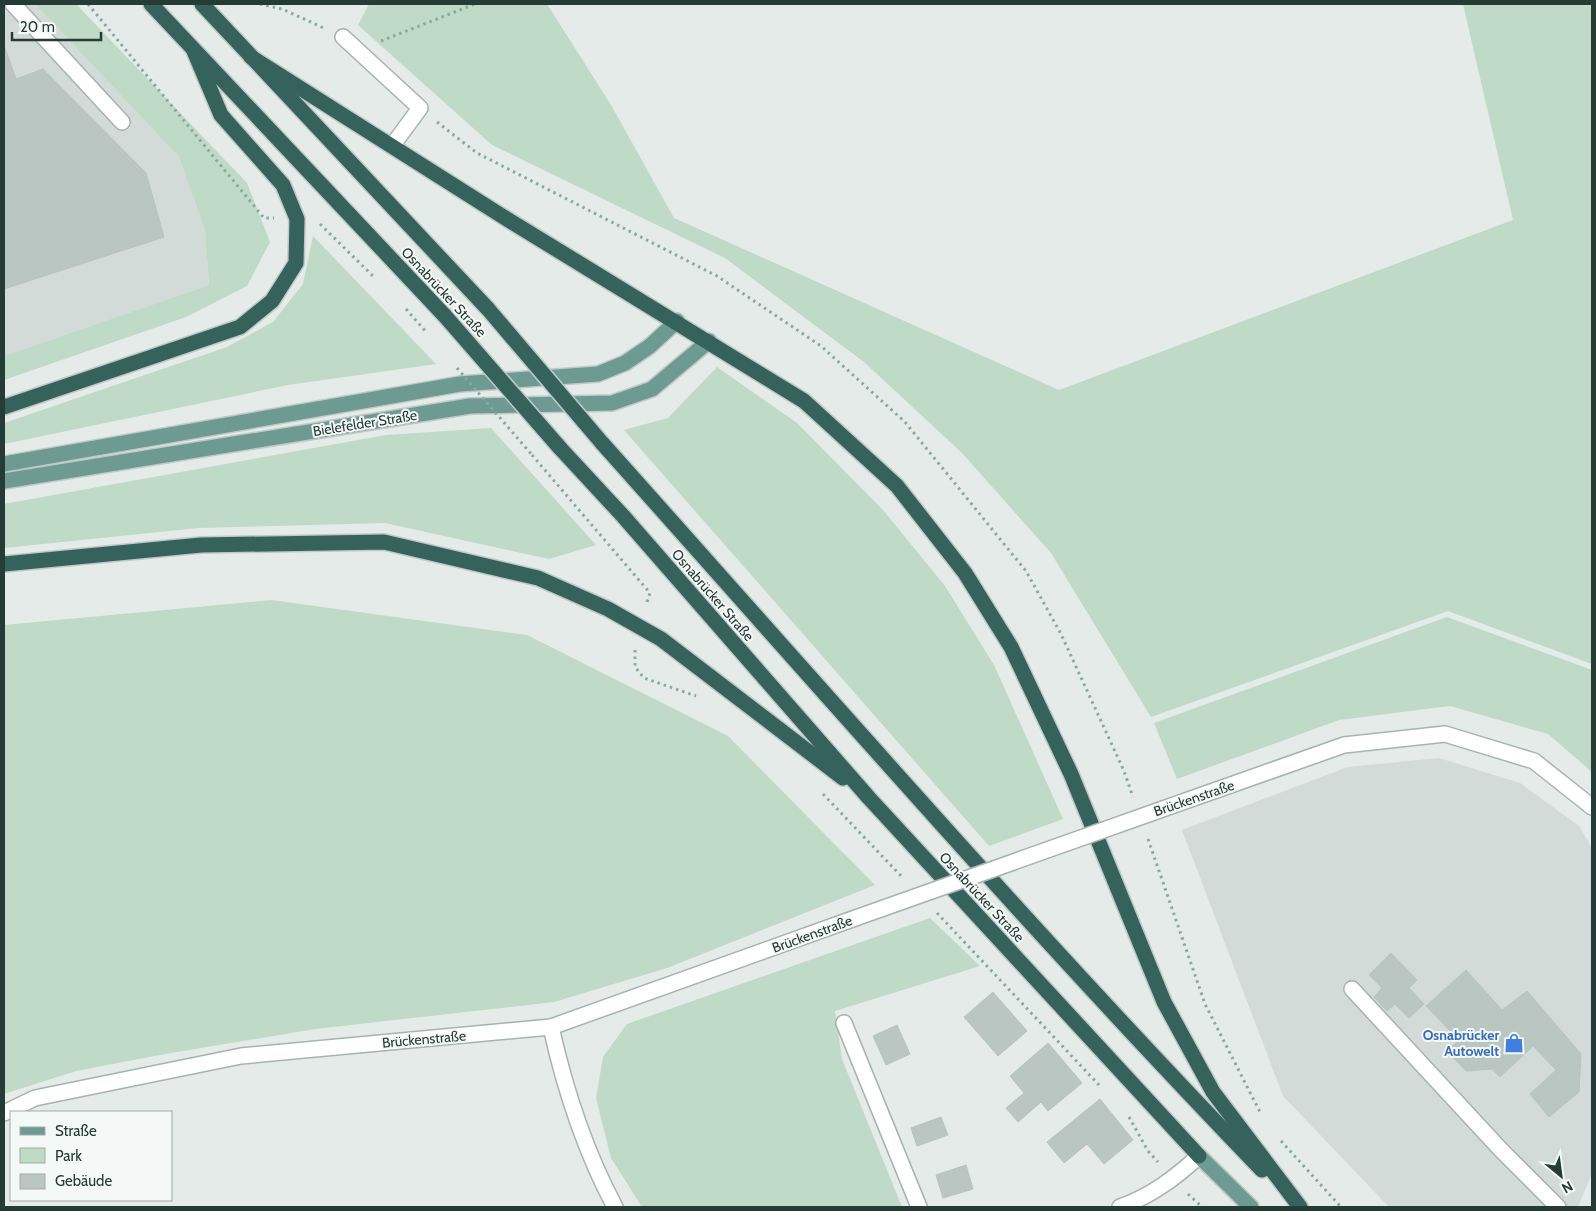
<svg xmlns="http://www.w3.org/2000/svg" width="1596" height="1211" font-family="Cabin,sans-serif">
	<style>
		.built { fill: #d2dbd7 }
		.green { fill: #bfdac7 }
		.building { fill: #b9c6c1; stroke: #b7c4bf }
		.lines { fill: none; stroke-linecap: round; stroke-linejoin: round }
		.minor-casing { stroke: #a7b3af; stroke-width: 18 }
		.major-casing { stroke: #c2c8c7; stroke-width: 18 }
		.highway-casing { stroke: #c2c8c7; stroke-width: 18 }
		.path { stroke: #88aba1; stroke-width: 3; stroke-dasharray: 2.5 4; stroke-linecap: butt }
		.minor { stroke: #fff; stroke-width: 15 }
		.major { stroke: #6e9b91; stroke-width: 15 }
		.highway { stroke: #35635c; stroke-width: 15 }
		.minor-bridge-casing { stroke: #a7b3af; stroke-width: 18; stroke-linecap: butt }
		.highway-bridge-casing { stroke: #c2c8c7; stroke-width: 18; stroke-linecap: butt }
		.path-bridge { stroke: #88aba1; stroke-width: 3; stroke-dasharray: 2.5 4; stroke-linecap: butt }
		.minor-bridge { stroke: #fff; stroke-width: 15 }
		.highway-bridge { stroke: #35635c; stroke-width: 15 }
		.labels { text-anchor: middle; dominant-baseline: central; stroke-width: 4; stroke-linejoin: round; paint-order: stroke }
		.street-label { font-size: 14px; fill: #253b36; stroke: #f4f8f6 }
		.shop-label { font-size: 14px; font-weight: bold; fill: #366cbe; stroke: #f4f8f6; text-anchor: end }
	</style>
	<rect width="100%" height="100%" fill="#e4ebe8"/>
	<g class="built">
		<path d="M4,4H35L179,157L205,230L209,285L4,356Z"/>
		<path d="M1439,758L1520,783L1579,826L1592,848V1173L1578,1207H1389L1283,1096L1182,830L1348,767Z"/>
	</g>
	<g class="green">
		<path d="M35,4H76L247,183L270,242L247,286L186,317L4,380V356L209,285L205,230L179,157Z"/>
		<path d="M369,4H547L611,105L674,218L1059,390L1513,220L1463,4H1592V664L1448,611L1151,717L1051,553L962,453L864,362L725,258L492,145L358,25Z"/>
		<path d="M313,236L436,364L288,385L4,444V423L227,347L273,322L303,284Z"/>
		<path d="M717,367L797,423L883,510L945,586L994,665L1063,819L989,846L624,430L668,418Z"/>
		<path d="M491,428L596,545L549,559L385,523L198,528L4,548V504L386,435Z"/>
		<path d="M271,600L527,635L728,736L875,885L667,968L554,1002L315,1029L165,1054L76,1071L4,1094V625Z"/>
		<path d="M1447,617L1592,670V772L1548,734L1450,706L1339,720L1177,779L1154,723Z"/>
		<path d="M930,918L980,966L835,1011L842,1059L902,1207H642L611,1158L596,1098L603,1057L627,1024Z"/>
	</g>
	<g class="building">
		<path d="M4,45L16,79L43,69L146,173L164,237L4,289Z"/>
		<path d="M1391,953L1417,980L1409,988L1424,1004L1409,1018L1395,1004L1387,1011L1374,997L1382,988L1369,975Z"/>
		<path d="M1466,970L1502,1010L1527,991L1581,1054L1579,1092L1549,1117L1530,1094L1556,1070L1533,1046L1500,1077L1492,1069L1466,1071L1447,1051L1459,1040L1426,1006Z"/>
		<path d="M993,992L1027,1031L998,1056L964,1017Z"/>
		<path d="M897,1025L910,1054L886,1065L873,1036Z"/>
		<path d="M1048,1043L1082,1083L1048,1111L1041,1102L1018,1122L1006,1108L1024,1093L1010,1076Z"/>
		<path d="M1100,1099L1133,1140L1104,1164L1087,1144L1064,1163L1047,1142Z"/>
		<path d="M941,1117L948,1135L917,1146L911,1128Z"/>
		<path d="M966,1165L973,1189L943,1198L936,1175Z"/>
	</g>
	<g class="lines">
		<defs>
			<g id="minor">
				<path d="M13,4L122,122"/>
				<path d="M343,37L420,108L392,146"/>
				<path d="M1191,799L1344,745L1445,734L1534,761L1592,807"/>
				<path d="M1352,989L1502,1151L1558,1207"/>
				<path d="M844,1023L919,1207"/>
				<path d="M551,1027C565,1090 585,1151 615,1207"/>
				<path d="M4,1113L35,1098L241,1056L551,1027L847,921"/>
				<path d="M1120,1207C1151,1196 1175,1178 1199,1156"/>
			</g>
			<g id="major">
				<path d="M4,464L460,384L598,374L625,363L650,346L677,321"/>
				<path d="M4,481L470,406L612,403L652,389L709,341"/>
				<path d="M1199,1156L1251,1207"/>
			</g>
			<g id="highway">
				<path d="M151,4L445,316"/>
				<path d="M202,4L488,309"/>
				<path d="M251,57L502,216L804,401L897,486L965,573L1011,647L1071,774L1164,1002L1213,1092L1300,1207"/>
				<path d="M4,407L240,327L272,301L296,263L297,219L283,185L221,115L194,51"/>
				<path d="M602,443C820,687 1035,935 1262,1170"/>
				<path d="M560,448L623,516L869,798L1199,1156"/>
				<path d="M4,564L201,545L384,542L538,578L608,609L661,639L843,778"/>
			</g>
		</defs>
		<use href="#minor" class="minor-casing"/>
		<use href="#major" class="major-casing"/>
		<use href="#highway" class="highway-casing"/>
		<g class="path">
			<path d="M88,4L264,218H274"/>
			<path d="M260,4L282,9L324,28"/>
			<path d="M381,41L475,4"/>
			<path d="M437,122L477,153L717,276L821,346L905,422L1026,571L1061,634L1124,771L1133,797"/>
			<path d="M320,224L375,278"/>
			<path d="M532,455L650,593L646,605"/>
			<path d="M635,650V667L644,678L696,696"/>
			<path d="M823,794L903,878"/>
			<path d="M1148,839L1205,1004L1261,1114"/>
			<path d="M937,913L1099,1085"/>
			<path d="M1129,1117L1148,1151L1158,1162"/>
			<path d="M1281,1141L1341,1207"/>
			<path d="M1188,1194L1202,1207"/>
		</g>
		<use href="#minor" class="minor"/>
		<use href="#major" class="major"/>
		<use href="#highway" class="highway"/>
		<defs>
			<path id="minor-bridge" d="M847,921L1191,799"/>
			<g id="highway-bridge">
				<path d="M488,309L602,443"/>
				<path d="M445,316L560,448"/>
			</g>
		</defs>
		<use href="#minor-bridge" class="minor-bridge-casing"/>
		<use href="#highway-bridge" class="highway-bridge-casing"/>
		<g class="path-bridge">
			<path d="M406,309L427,333"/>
			<path d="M457,368L532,455"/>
		</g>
		<use href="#minor-bridge" class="minor-bridge"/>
		<use href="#highway-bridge" class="highway-bridge"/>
	</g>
	<defs>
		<symbol id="shop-bare" viewBox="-9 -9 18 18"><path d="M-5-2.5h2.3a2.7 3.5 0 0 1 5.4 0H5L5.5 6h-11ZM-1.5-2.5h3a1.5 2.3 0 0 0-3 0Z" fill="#3f7fe0" stroke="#f4f8f6" stroke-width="2.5" paint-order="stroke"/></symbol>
	</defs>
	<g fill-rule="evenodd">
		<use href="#shop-bare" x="1500" y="1029" width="28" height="28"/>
	</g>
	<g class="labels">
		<g class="street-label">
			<text transform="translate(444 292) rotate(47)">Osnabrücker Straße</text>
			<text transform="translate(365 423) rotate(-9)">Bielefelder Straße</text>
			<text transform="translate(713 595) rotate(49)">Osnabrücker Straße</text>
			<text transform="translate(1194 798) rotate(-19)">Brückenstraße</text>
			<text transform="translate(982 897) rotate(47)">Osnabrücker Straße</text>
			<text transform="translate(812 934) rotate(-20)">Brückenstraße</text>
			<text transform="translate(424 1039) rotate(-5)">Brückenstraße</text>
		</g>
		<g class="shop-label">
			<text x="1499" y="1035">Osnabrücker<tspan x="1499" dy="16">Autowelt</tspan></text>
		</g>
	</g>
	<rect width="1596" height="1211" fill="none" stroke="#253b36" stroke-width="10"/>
	<rect x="10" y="1111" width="162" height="90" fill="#f4f8f6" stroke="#a1aca9"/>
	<rect x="20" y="1127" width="25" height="8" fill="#6e9b91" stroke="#a1aca9"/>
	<text x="55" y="1136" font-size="15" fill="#253b36">Straße</text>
	<rect x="20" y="1148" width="25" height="15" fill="#bfdac7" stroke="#a1aca9"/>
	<text x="55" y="1161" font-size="15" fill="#253b36">Park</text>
	<rect x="20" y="1174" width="25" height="15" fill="#b9c6c1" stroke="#a1aca9"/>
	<text x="55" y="1186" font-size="15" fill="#253b36">Gebäude</text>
	<g transform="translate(1561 1176) rotate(151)" stroke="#f4f8f6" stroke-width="4" paint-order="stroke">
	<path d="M0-4L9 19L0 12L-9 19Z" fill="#253b36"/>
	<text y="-8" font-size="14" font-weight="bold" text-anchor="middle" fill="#253b36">N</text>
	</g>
	<path d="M12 32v8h89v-8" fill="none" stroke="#253b36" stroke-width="2.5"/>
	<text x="20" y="32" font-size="15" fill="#253b36" stroke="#f4f8f6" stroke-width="4" paint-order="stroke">20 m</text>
</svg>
